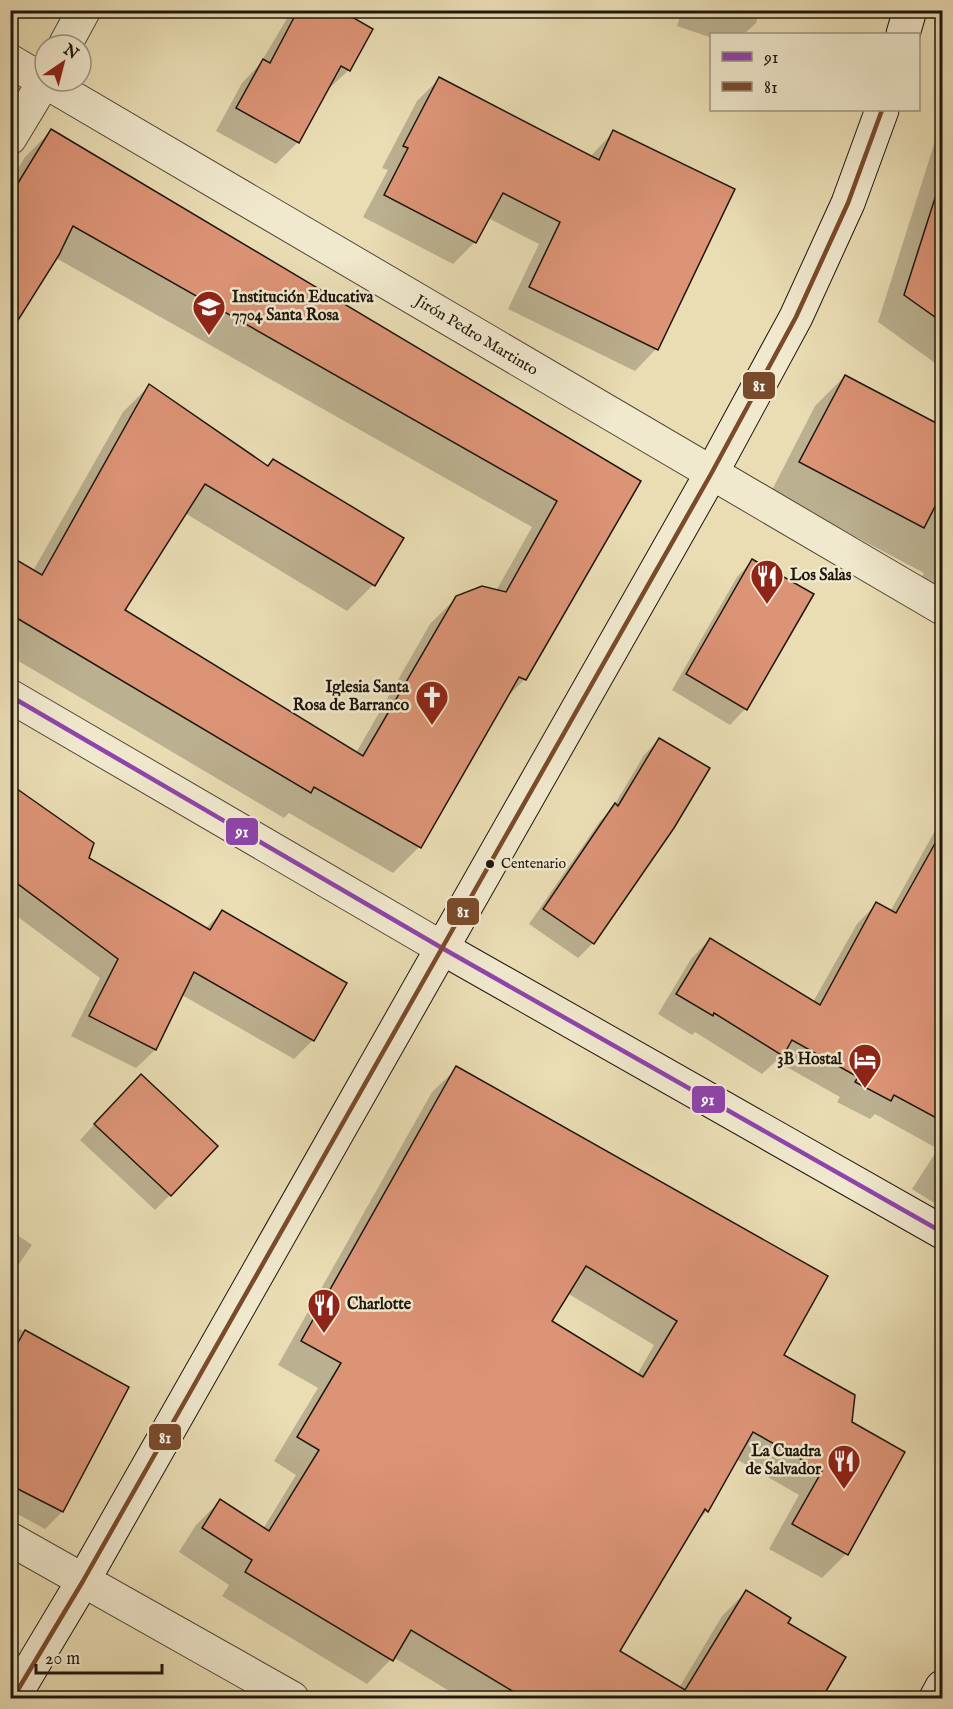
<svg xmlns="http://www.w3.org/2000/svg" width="953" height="1709" font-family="'IM FELL English',serif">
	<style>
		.shadow { fill: #0003; fill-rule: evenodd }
		.building { fill: #dc9476; stroke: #1e160c; stroke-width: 1.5; fill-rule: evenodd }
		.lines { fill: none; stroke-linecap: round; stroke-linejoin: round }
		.minor-casing { stroke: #514836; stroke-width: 35 }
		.secondary-casing { stroke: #1e160c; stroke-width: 35 }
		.minor { stroke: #f1e9ce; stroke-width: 33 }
		.secondary { stroke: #f1e9ce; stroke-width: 33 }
		.bus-1-casing { stroke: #f1e9ce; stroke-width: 9 }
		.bus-2-casing { stroke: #f1e9ce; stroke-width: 9 }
		.bus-1 { stroke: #8e44ad; stroke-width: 4.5 }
		.bus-2 { stroke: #7a4b2a; stroke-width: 4.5 }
		.bus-dot { fill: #1e160c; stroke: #f1e9ce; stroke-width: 2 }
		.labels { text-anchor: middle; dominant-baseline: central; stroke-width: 5; stroke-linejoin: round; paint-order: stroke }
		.bus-label { font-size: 14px; fill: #1e160c; stroke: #f1e9ce; text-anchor: start }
		.poi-label { font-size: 16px; font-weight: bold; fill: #1e160c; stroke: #f1e9ce; text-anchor: start }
		.street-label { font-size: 16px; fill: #1e160c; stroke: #f1e9ce }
		.line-badge { stroke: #f1e9ce; stroke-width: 2 }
		.badge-label { font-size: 16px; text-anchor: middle; font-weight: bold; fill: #fff }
	</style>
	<rect width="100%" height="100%" fill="#eaddb4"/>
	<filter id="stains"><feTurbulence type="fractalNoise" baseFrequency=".00333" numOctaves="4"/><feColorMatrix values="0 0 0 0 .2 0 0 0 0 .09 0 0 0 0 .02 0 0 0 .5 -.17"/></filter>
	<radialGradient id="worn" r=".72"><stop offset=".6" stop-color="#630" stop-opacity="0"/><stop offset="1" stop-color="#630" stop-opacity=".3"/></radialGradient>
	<g class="shadow">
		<path d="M292,10H337L349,70L326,91L298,142L276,164L216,131L242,83L260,64Z"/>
		<path d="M682,10H760L756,23L744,34H712V38L677,26Z"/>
		<path d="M439,79L590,157L613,132L656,349L635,371L508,309L539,244L488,218L475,242L453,264L363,217L388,170L382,168L417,101Z"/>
		<path d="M942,119V368L878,322Z"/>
		<path d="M52,130L639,481L524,680L505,699L419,847L393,873L289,813L284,818L10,656V557L33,571L123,412L149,386L267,467L273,461L373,585L347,611L185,513L123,610L356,753L430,624L457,597L496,591L532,527L56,258L10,330V182L25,157Z"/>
		<path d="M845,376L942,427V604L915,588L924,573L771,492L815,406Z"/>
		<path d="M752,561L812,595L745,709L730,725L672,690L737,577Z"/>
		<path d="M659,740L593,943L578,958L529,924L600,821L612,809L644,755Z"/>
		<path d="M10,788L88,858L205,929L222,912L345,983L313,1040L294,1059L182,995L155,1050L136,1068L71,1036L100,978L10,911Z"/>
		<path d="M942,818V1001L938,1009L942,1012V1208L912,1189L938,1149L875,1114L870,1119L837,1102L840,1097L776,1061L762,1074L695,1032L692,1035L658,1014L691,959L710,939L813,1002L857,924L876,904L890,912Z"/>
		<path d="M457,1068L782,1356L850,1423L903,1452L846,1554L822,1578L769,1549L799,1495L736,1459L707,1511L695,1523L618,1652L679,1688L722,1616L746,1592L786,1623L844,1658L820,1698H461L393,1657L367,1684L222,1596L229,1585L179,1552L196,1525L220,1501L263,1529L296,1475L274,1461L318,1388L278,1365L432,1092ZM567,1293L654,1345L637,1375L550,1321Z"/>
		<path d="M125,1091L170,1195L155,1210L80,1140Z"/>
		<path d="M10,1230L32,1245L10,1277Z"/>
		<path d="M10,1324L127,1388L62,1512L45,1529L10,1510Z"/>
	</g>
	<g class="building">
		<path d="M298,10H340L373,29L350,71L341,66L299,143L236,108L263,59L270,63Z"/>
		<path d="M439,77L599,160L613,130L735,189L658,350L529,287L560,222L503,193L476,243L384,195L408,148L403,146Z"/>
		<path d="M51,129L641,481L526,680L519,677L421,848L314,787L311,793L10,614V556L42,575L149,384L268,466L273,459L404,538L375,586L205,484L125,610L363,756L456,596L482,586L506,592L557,501L73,226L59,255L10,333V196Z"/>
		<path d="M935,198L942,199V322L904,295Z"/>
		<path d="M845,375L942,426V493L924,528L799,462Z"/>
		<path d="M752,559L814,594L747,710L686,674Z"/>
		<path d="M659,738L710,768L674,828L594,944L543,909L615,803L618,806Z"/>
		<path d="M10,784L94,843L89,858L210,930L222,910L347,983L314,1041L194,972L156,1050L89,1016L118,959L10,878Z"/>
		<path d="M942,831V1121L894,1095L891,1101L855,1082L858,1077L792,1040L783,1056L714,1013L713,1016L676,994L710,938L820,1005L876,902L896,913Z"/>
		<path d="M456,1066L828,1276L784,1355L855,1395L852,1422L905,1452L848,1555L792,1524L822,1471L753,1432L708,1512L705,1509L620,1651L685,1690L746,1590L791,1618L788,1623L846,1657L822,1698H524L411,1630L393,1661L245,1572L252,1560L202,1528L220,1499L269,1531L319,1450L297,1437L341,1363L301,1341ZM586,1266L677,1321L643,1377L552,1321Z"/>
		<path d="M141,1074L218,1146L171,1196L94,1124Z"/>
		<path d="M25,1330L129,1387L63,1512L10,1485V1357Z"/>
	</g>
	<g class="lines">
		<defs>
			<g id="minor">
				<path d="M65,45L84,10"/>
				<path d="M10,61L942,608"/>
				<path d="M10,138L45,80"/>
				<path d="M10,696L442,948"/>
				<path d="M10,1539L292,1698"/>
			</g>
			<g id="secondary">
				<path d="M903,34L910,10"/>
				<path d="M442,948L942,1232"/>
				<path d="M13,1698L83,1581L711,474L796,317L848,203L882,110"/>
				<path d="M936,1698L942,1687"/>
			</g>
		</defs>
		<use href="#minor" class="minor-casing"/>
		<use href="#secondary" class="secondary-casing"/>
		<use href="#minor" class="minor"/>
		<use href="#secondary" class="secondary"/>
		<defs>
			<path id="bus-1" d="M10,696L442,948L942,1232"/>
			<path id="bus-2" d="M13,1698L83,1581L711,474L796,317L848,203L882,110"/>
		</defs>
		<use href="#bus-1" class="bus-1-casing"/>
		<use href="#bus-2" class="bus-2-casing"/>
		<use href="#bus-1" class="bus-1"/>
		<use href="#bus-2" class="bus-2"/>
	</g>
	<defs>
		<symbol id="school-pin" viewBox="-11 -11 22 30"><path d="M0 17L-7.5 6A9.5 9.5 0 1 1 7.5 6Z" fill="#8f2418" stroke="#f1e9ce"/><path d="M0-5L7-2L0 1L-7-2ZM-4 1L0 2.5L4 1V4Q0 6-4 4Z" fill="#fff"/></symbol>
		<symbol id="restaurant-pin" viewBox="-11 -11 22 30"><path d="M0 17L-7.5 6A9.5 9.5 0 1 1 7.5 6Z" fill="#8f2418" stroke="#f1e9ce"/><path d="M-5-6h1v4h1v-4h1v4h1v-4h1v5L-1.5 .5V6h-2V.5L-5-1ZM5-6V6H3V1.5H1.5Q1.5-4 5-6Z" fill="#fff"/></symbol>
		<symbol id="church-pin" viewBox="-11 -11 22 30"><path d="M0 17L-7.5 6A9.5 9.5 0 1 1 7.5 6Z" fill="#8f2418" stroke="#f1e9ce"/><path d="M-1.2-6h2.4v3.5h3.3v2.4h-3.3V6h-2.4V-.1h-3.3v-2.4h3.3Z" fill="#fff"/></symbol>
		<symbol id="hotel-pin" viewBox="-11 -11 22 30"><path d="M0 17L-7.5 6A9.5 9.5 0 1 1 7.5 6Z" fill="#8f2418" stroke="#f1e9ce"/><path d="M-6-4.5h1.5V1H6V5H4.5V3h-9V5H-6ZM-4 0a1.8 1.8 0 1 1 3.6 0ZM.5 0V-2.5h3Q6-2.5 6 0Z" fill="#fff"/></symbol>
	</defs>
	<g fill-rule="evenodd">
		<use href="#school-pin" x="190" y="288" width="38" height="52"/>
		<use href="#restaurant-pin" x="748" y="557" width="38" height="52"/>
		<use href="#church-pin" x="413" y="678" width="38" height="52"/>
		<use href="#hotel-pin" x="846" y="1041" width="38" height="52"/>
		<use href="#restaurant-pin" x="305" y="1286" width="38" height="52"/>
		<use href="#restaurant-pin" x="825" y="1442" width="38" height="52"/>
	</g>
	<circle class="bus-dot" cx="490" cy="864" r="5"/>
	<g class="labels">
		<g class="bus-label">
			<text x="501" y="864">Centenario</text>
		</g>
		<g class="poi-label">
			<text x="232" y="298">Institución Educativa<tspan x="232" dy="18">7704 Santa Rosa</tspan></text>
			<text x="790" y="576">Los Salas</text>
			<text x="409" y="688" text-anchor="end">Iglesia Santa<tspan x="409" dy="18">Rosa de Barranco</tspan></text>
			<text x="842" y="1060" text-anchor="end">3B Hostal</text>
			<text x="347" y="1305">Charlotte</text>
			<text x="821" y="1452" text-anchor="end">La Cuadra<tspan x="821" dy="18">de Salvador</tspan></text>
		</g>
		<g class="street-label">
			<text transform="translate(476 336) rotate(31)">Jirón Pedro Martinto</text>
		</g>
	</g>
	<g class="line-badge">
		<rect x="742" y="371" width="34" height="29" rx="6" fill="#7a4b2a"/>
		<rect x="225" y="817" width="34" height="29" rx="6" fill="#8e44ad"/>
		<rect x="446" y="897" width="34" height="29" rx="6" fill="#7a4b2a"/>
		<rect x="691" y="1085" width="35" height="29" rx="6" fill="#8e44ad"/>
		<rect x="148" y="1423" width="34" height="28" rx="6" fill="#7a4b2a"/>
	</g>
	<g class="badge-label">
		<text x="759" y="391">81</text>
		<text x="242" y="837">91</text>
		<text x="463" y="917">81</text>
		<text x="708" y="1105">91</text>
		<text x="165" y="1443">81</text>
	</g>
	<rect width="953" height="1709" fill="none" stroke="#eaddb4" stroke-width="36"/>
	<rect x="12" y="12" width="929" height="1685" fill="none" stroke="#1e160c" stroke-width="3"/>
	<rect x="18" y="18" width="917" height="1673" fill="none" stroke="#1e160c" stroke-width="1.5"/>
	<rect x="710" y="33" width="210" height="78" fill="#f1e9ce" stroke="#9d9580" stroke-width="1.5"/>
	<rect x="722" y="52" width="30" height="9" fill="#8e44ad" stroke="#9d9580" stroke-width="1.5"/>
	<text x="764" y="63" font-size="18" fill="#1e160c">91</text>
	<rect x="722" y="82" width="30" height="9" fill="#7a4b2a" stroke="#9d9580" stroke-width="1.5"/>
	<text x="764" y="93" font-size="18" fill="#1e160c">81</text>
	<g transform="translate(63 63) rotate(35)"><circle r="28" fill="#f1e9ce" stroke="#9d9580" stroke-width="1.5"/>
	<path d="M0-4.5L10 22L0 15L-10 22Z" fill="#8f2418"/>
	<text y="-9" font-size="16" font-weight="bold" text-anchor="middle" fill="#1e160c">N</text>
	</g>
	<path d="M36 1664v9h126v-9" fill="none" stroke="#1e160c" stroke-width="3"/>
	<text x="45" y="1664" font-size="18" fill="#1e160c" stroke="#f1e9ce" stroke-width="4.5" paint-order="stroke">20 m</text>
	<rect width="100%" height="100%" filter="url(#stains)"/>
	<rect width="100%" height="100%" fill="url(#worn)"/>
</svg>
